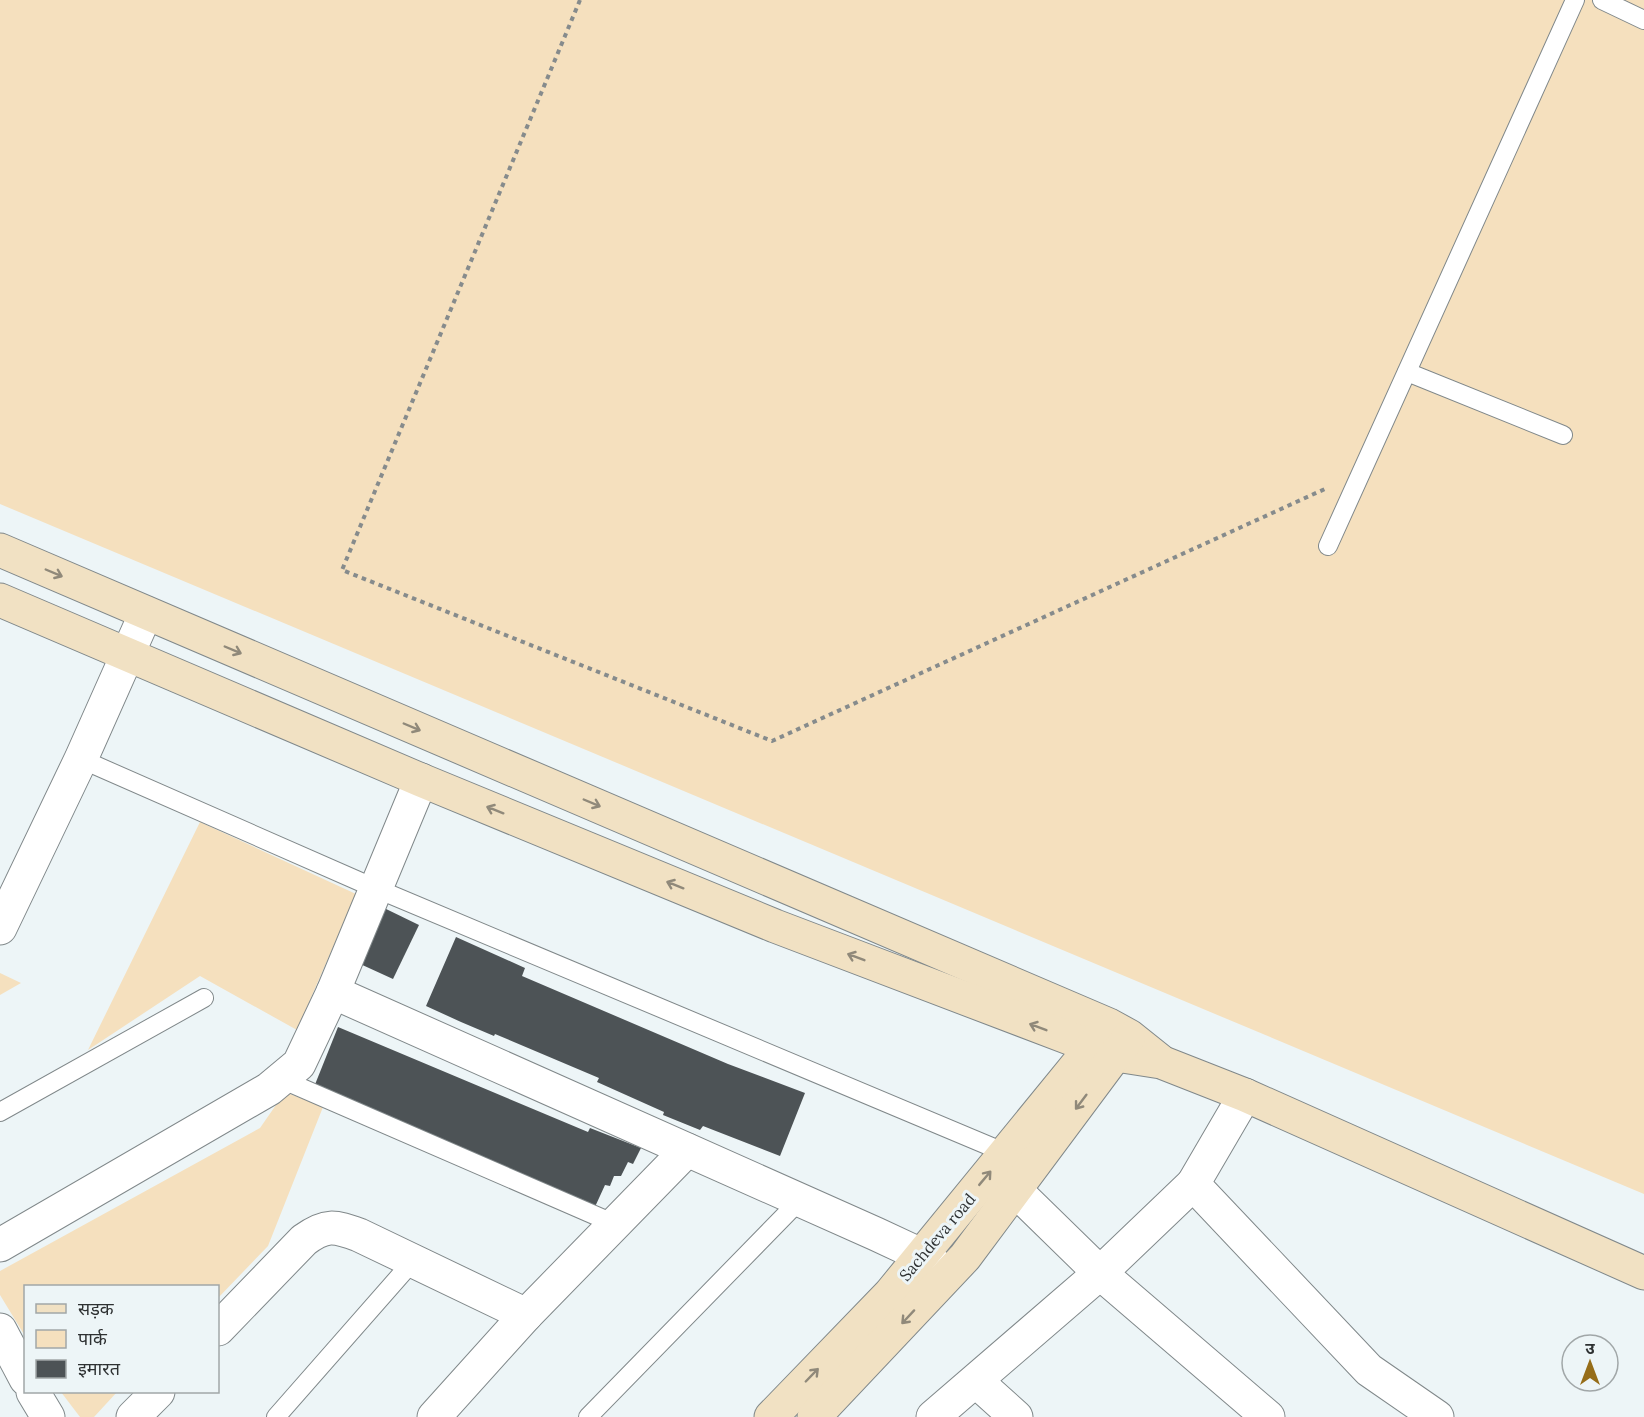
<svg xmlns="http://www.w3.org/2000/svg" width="1644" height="1417" font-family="Lora,'Noto Sans Devanagari',serif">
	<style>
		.green { fill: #f5e0be }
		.building { fill: #4d5356 }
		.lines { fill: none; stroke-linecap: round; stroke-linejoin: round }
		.lane-casing { stroke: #80888a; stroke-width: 20 }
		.street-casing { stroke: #80888a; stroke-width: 35 }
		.secondary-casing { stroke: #80888a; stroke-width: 35 }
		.path { stroke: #868b8c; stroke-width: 4; stroke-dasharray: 4.5 4.5; stroke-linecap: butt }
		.lane { stroke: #fff; stroke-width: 18 }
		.street { stroke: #fff; stroke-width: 33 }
		.secondary { stroke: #f1e1c3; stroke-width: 33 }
		.oneway { stroke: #90897a }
		.labels { text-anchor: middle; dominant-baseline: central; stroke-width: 6; stroke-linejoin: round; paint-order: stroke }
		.street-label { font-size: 16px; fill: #2e3132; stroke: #edf5f7 }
	</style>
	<rect width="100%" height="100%" fill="#edf5f7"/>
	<g class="green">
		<path d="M0,0H1644V1194L0,504Z"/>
		<path d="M200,822L356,894L297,1030L200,976L88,1050Z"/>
		<path d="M0,973L21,983L0,995Z"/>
		<path d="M285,1092L323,1107L268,1246L218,1298V1286H26L25,1336L0,1295V1271L260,1128Z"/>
		<path d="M61,1392H117L94,1417H80Z"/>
	</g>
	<g class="building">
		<path d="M384,908L419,925L393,979L358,963Z"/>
		<path d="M456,937L525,968L522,976L728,1064L805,1093L780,1156L703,1126L700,1130L663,1115L664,1112L597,1082L599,1078L495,1034L494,1036L461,1022L426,1006Z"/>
		<path d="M338,1027L588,1132L590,1128L641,1148L633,1164L628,1162L621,1176H614L610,1186L605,1185L594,1209L314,1087Z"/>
	</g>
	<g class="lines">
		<defs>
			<g id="lane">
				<path d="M1602,0L1644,20"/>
				<path d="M1407,372L1563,435"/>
				<path d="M1328,546L1575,0"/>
				<path d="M81,759L363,883L1006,1153"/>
				<path d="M281,1079L615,1224"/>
				<path d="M0,1112L204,998"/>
				<path d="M276,1417L413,1261"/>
				<path d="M588,1417L800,1200"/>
			</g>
			<g id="street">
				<path d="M0,928L81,759L146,613"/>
				<path d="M333,992L876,1234L921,1255L945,1272"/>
				<path d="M1245,1095L1193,1184L1369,1370L1437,1417"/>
				<path d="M1015,1190L1100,1273L1268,1417"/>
				<path d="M0,1245L269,1089L299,1064L333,992L421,780"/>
				<path d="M218,1329L304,1240C326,1224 334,1226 359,1235L526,1315"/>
				<path d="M0,1330L26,1379"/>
				<path d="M976,1381L1016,1417"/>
				<path d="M33,1392L48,1417"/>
				<path d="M133,1417L158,1392"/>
				<path d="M434,1417L526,1315L687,1150"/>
				<path d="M933,1417L1100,1273L1193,1184"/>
			</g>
			<g id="secondary">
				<path d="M0,550L1109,1025L1129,1036L1159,1060"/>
				<path d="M0,600L421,780L775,926L1093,1047L1116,1055L1161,1062L1245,1095L1644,1273"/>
				<path d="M771,1417L890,1294L1104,1032"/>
				<path d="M814,1417L965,1257L1128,1038"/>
			</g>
		</defs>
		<use href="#lane" class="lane-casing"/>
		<use href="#street" class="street-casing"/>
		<use href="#secondary" class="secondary-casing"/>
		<path class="path" d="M580,0L342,570L772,741L1327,488"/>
		<use href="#lane" class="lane"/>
		<use href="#street" class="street"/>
		<use href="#secondary" class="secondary"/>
	</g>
	<defs><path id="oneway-shaft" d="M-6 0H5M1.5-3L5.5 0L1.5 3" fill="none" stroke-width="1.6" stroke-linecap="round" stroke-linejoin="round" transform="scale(1.5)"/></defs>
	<g class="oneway">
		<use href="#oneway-shaft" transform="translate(54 573) rotate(23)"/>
		<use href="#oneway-shaft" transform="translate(233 650) rotate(23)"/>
		<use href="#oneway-shaft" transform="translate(412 727) rotate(23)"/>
		<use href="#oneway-shaft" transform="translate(592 803) rotate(23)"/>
		<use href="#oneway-shaft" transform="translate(495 810) rotate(-158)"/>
		<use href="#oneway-shaft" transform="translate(675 885) rotate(-158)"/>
		<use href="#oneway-shaft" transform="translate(856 957) rotate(-159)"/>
		<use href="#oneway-shaft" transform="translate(1038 1027) rotate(-159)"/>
		<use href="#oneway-shaft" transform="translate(1081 1102) rotate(127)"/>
		<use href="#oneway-shaft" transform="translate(985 1178) rotate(-50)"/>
		<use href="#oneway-shaft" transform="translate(908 1317) rotate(133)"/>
		<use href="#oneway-shaft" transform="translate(812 1375) rotate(-46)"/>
	</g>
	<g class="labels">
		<g class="street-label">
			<text transform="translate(937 1237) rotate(-50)">Sachdeva road</text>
		</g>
	</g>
	<rect x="24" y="1285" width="195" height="108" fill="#edf5f7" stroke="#a1a7a8" stroke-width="1.5"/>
	<rect x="36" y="1304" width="30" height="9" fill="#f1e1c3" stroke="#a1a7a8" stroke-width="1.5"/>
	<text x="78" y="1315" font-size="18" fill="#2e3132">सड़क</text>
	<rect x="36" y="1330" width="30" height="18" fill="#f5e0be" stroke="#a1a7a8" stroke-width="1.5"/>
	<text x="78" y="1345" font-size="18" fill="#2e3132">पार्क</text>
	<rect x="36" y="1360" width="30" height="18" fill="#4d5356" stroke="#a1a7a8" stroke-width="1.5"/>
	<text x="78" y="1375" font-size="18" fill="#2e3132">इमारत</text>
	<g transform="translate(1590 1363)"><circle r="28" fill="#edf5f7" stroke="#a1a7a8" stroke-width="1.5"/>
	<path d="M0-4.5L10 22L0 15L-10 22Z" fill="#966d18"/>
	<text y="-9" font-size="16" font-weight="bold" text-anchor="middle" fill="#2e3132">उ</text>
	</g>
</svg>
